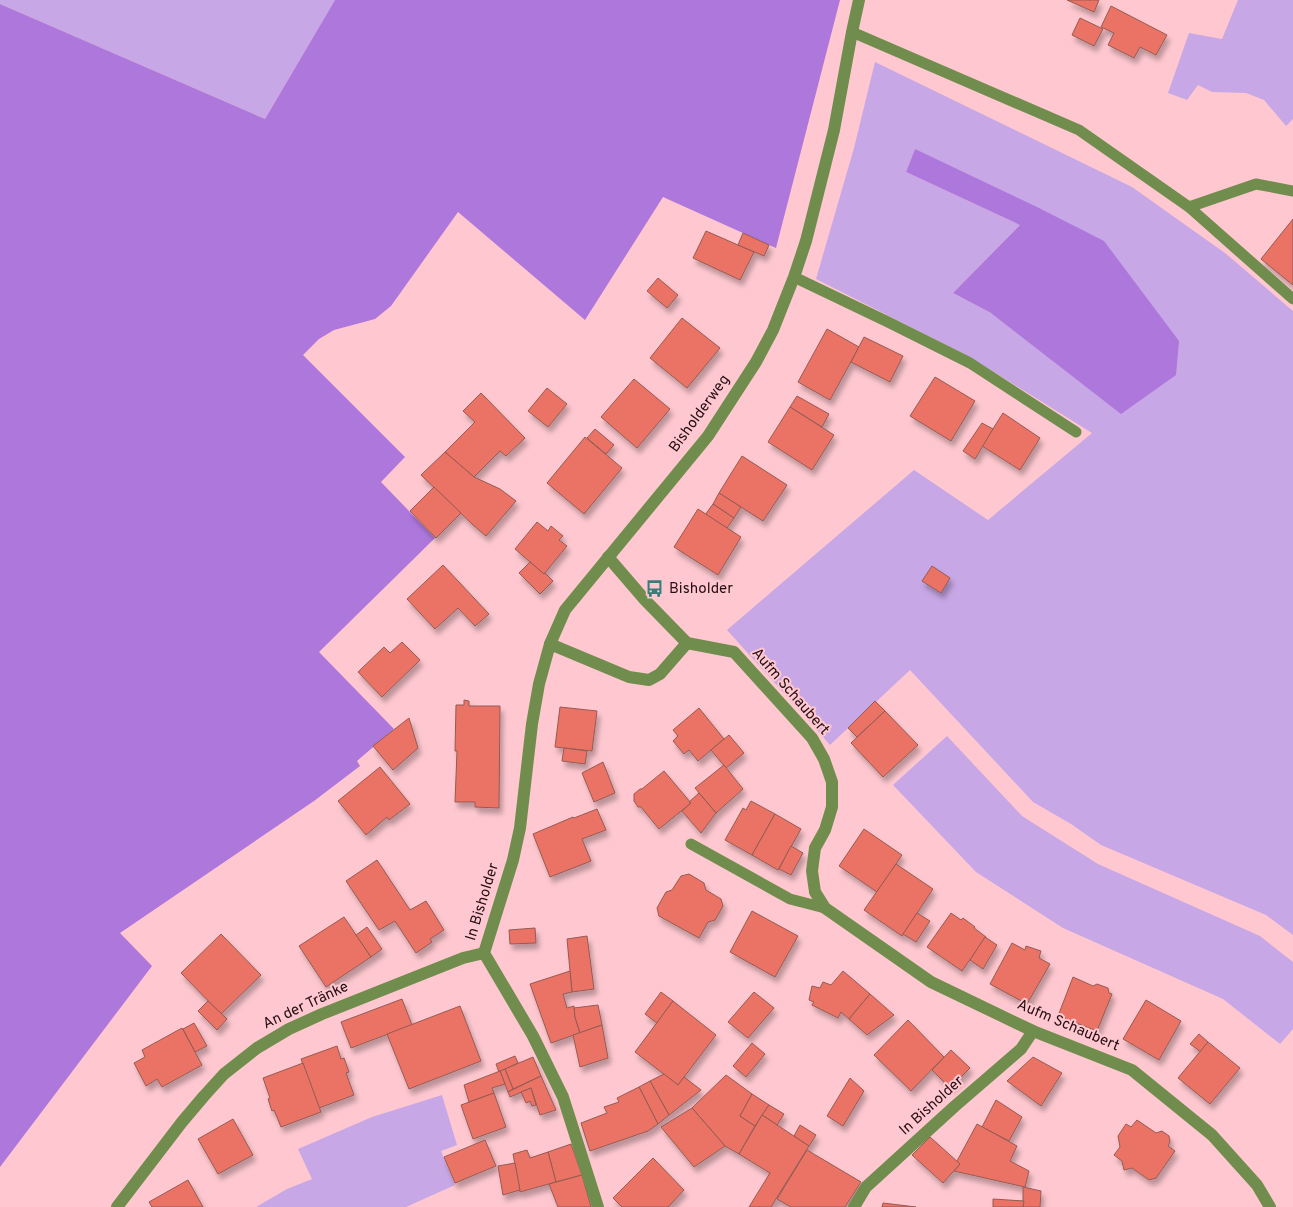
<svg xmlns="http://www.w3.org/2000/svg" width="1293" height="1207" font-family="Overpass,sans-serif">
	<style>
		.green { fill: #c7a7e5; fill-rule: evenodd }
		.forest { fill: #ad77db }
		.building { fill: #eb7366; stroke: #955a52; filter: url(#shadow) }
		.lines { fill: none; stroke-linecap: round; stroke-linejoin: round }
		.lane { stroke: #718d4d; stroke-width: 11 }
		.street { stroke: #718d4d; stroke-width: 12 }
		.labels { text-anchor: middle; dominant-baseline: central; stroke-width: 4; stroke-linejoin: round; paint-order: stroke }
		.street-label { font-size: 15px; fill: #250e13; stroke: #ffc8d0 }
		.poi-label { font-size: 15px; fill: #250e13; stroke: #ffc8d0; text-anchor: start }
	</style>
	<defs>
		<filter id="shadow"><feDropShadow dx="3" dy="5.5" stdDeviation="2.5" flood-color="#0004"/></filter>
	</defs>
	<rect width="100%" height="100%" fill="#ffc8d0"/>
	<g class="green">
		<path d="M0,0H335L265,119L0,4Z"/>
		<path d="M1238,0H1293V119L1286,126L1264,100L1246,93L1212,92L1198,85L1187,100L1168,93L1189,33L1222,39Z"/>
		<path d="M875,62L1132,187L1225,253L1293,311V935L1266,915L1101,845L1071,824L1033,802L910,670L830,745L818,731L727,630L914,470L988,520L1092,433L970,357L816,279L854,148ZM915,149L1179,341L991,313L953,293L1020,225L906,172Z"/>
		<path d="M947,736L1022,816L1098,864L1260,936L1293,962V1029L1280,1044L1223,999L1063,928L976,872L893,785Z"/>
		<path d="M442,1095L457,1145L441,1151L455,1185L406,1207H256L287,1189L312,1179L298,1149L372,1117Z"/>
	</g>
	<g class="forest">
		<path d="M335,0H840L776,248L663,197L585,320L458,212L391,306L375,319L334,330L319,339L303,355L405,457L381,482L435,538L319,652L394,729L357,761L360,766L314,801L120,933L152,966L0,1167V4L265,119Z"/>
		<path d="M915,149L1037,207L1104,241L1179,341L1176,375L1121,414L991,313L953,293L1020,225L906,172Z"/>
	</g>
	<g class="building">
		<path d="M1067,0H1099L1094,12Z"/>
		<path d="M1111,6L1167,35L1156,55L1140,47L1134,58L1108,45L1114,33L1101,27Z"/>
		<path d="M1080,18L1103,29L1094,46L1072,35Z"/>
		<path d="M1293,219V285L1261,259Z"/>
		<path d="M706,231L754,252L740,280L693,258Z"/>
		<path d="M743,233L769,245L764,256L738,245Z"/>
		<path d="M658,278L678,295L667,308L647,291Z"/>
		<path d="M682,318L720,348L687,388L650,358Z"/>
		<path d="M827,329L859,347L830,400L798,382Z"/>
		<path d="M864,337L903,356L890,382L851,362Z"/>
		<path d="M935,377L975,401L951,441L910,416Z"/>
		<path d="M634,379L670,409L637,448L601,417Z"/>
		<path d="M547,388L567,404L548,427L528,411Z"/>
		<path d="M481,393L525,438L506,456L500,451L474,477L445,452L475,422L463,411Z"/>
		<path d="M797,396L829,414L822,427L790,407Z"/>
		<path d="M790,407L834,435L812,470L768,442Z"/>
		<path d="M1003,413L1040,438L1020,470L982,446Z"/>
		<path d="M982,423L993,429L975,459L963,451Z"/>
		<path d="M595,429L614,445L606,454L587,438Z"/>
		<path d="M585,437L622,468L584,514L547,483Z"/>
		<path d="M445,452L474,477L500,489L516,501L486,536L472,524L421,475Z"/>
		<path d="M742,456L787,485L763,521L719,493Z"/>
		<path d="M434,487L461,513L436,538L410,511Z"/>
		<path d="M719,493L741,507L734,518L713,504Z"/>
		<path d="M713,504L734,518L727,528L705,515Z"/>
		<path d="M698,509L741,537L718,575L674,547Z"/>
		<path d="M537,522L548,531L551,526L563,536L559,540L567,546L544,574L515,549Z"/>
		<path d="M530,562L544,574L545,573L553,581L540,594L519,573Z"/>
		<path d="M443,565L489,614L475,626L458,608L435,629L407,599Z"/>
		<path d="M932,566L950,578L941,593L922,581Z"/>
		<path d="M402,642L420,660L382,697L358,672L384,647L390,653Z"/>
		<path d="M464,700L469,701V706H500L499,808L475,807V802H455L457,751H455L456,705H464Z"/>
		<path d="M875,701L885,711L857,737L848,728Z"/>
		<path d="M560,707L597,711L592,751L555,747Z"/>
		<path d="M699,708L724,739L698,761L689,750L684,754L673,741L678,736L673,730Z"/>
		<path d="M885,711L918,745L883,777L851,743Z"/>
		<path d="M409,718L418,748L393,770L373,746Z"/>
		<path d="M729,735L744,753L726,768L711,750Z"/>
		<path d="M564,748L587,751L585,764L562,761Z"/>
		<path d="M603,762L615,793L594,802L582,773Z"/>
		<path d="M724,765L743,789L716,813L695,788Z"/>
		<path d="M380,767L410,804L389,820L387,817L366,835L338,801Z"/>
		<path d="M664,771L691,803L659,829L641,807H638L634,801V794L640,789H642Z"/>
		<path d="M699,793L716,813L701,833L682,811L691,803L689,802Z"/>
		<path d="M751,801L775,814L752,855L725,840L743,808L746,810Z"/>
		<path d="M597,809L606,830L582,839L591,861L550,877L533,834L573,817L574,818Z"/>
		<path d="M775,814L801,829L778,870L752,855Z"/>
		<path d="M864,829L902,855L877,892L839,866Z"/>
		<path d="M791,846L803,853L791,875L779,869Z"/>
		<path d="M377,860L410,910L426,901L444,930L430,939L432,942L416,953L395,921L379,930L346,881Z"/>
		<path d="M896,864L933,889L902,936L864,910Z"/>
		<path d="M689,874L704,883L706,890L721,899L723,906L715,920L708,922L699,938L659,916L657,908L666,892L672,890L681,876Z"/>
		<path d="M752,911L798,936L775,977L730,952Z"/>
		<path d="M917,913L930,921L916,942L903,934Z"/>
		<path d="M951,913L961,920L963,918L975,927L974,928L986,937L962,971L927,947Z"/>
		<path d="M344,917L371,957L326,987L299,946Z"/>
		<path d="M367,927L382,949L371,957L356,935Z"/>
		<path d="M535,928L536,943L510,944L509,930Z"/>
		<path d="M221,934L261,975L221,1014L181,973Z"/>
		<path d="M587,936L594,989L572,992L567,939Z"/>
		<path d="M985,937L997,945L983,969L970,960Z"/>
		<path d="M1012,943L1025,950L1026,946L1041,951L1039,958L1050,964L1027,1004L990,984Z"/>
		<path d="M570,971L572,992L563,994L567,1008L574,1006L575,1017L580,1033L551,1043L530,984Z"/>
		<path d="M843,971L870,994L849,1019L841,1012L838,1018L812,1005L814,1002L809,1000L812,986L820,988L823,982L831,985Z"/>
		<path d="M1073,977L1093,986L1097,984L1108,988L1109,993L1112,994L1097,1031L1058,1016Z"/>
		<path d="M661,992L673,1001L657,1023L645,1014Z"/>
		<path d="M754,992L774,1008L748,1038L728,1022Z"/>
		<path d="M870,994L894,1015L867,1035L849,1019Z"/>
		<path d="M402,999L412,1025L351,1048L341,1022Z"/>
		<path d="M1146,1000L1181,1021L1159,1060L1123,1039Z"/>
		<path d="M208,1001L227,1019L217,1030L198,1011Z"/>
		<path d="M673,1001L716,1035L678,1085L635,1052Z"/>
		<path d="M598,1005L602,1025L580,1033L575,1017L574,1008Z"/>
		<path d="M460,1006L481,1061L409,1089L387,1034Z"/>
		<path d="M908,1020L944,1057L911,1091L874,1055Z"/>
		<path d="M194,1023L207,1046L195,1052L183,1029Z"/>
		<path d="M602,1025L608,1058L580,1067L573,1035Z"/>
		<path d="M182,1028L202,1065L162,1087L157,1079L146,1086L134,1063L145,1057L142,1050Z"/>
		<path d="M1199,1034L1208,1042L1201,1052L1190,1044Z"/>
		<path d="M1208,1042L1240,1068L1210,1104L1178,1078Z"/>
		<path d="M752,1043L765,1054L746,1077L733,1066Z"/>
		<path d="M337,1046L341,1059L344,1058L349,1072L346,1073L354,1095L319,1108L301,1059Z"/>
		<path d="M951,1050L970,1068L950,1088L932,1070Z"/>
		<path d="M515,1056L518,1063L499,1072L496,1064Z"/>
		<path d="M533,1057L541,1076L513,1089L505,1069Z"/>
		<path d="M1033,1057L1062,1073L1041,1106L1007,1081Z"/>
		<path d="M303,1063L321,1112L281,1127L274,1110L272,1111L268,1099L270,1098L263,1078Z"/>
		<path d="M505,1069L513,1089L508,1092L500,1071Z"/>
		<path d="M500,1071L505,1084L492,1088L494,1093L469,1102L464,1085Z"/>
		<path d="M664,1074L678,1085L684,1077L701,1090L669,1115L650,1081Z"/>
		<path d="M726,1075L752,1094L740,1116L755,1126L739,1154L725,1146L692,1108Z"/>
		<path d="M541,1076L556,1110L540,1115L531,1088L510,1097L508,1092Z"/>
		<path d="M850,1078L864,1091L843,1126L827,1116Z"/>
		<path d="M650,1081L669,1115L658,1124L639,1087Z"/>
		<path d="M639,1087L658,1124L648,1131L590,1151L581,1123L607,1113L604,1107L619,1102L617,1098Z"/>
		<path d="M531,1088L536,1105L532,1106L530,1101L526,1103L521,1092Z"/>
		<path d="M494,1093L506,1127L473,1139L461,1105Z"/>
		<path d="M752,1094L769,1105L755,1126L740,1116Z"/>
		<path d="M996,1100L1022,1117L1009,1141L982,1127Z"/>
		<path d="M769,1105L784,1114L777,1125L762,1115Z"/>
		<path d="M692,1108L725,1146L694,1167L661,1127Z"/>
		<path d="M762,1115L809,1146L771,1207H749L770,1173L739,1154Z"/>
		<path d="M233,1119L253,1155L218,1174L198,1139Z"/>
		<path d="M1137,1120L1156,1133L1162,1131L1169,1136L1170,1142L1168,1146L1175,1151L1156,1178L1149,1180L1132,1168L1124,1170L1122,1161L1114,1155L1120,1147L1118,1136L1126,1124L1131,1127Z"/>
		<path d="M977,1124L1017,1146L1010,1161L1029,1171L1025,1187L954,1171L960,1164L957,1161Z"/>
		<path d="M800,1125L816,1135L809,1146L794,1136Z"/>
		<path d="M930,1137L960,1164L943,1183L912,1155Z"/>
		<path d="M485,1140L496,1166L455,1183L444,1157Z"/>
		<path d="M571,1144L582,1175L556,1182L548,1152Z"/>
		<path d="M527,1150L530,1158L548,1152L556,1182L520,1192L513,1154Z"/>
		<path d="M807,1150L861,1182L845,1207H791L777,1199Z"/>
		<path d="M653,1158L684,1190L668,1207H622L613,1198Z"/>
		<path d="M515,1163L520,1190L503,1195L498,1166Z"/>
		<path d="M582,1175L591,1207H558L549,1184Z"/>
		<path d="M188,1180L203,1207H152L149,1202Z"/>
		<path d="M1023,1187L1041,1191L1040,1207H1023Z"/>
		<path d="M993,1199L1024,1201L1023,1207H993Z"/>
		<path d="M883,1203L916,1207H882Z"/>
	</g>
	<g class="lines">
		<g class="lane">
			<path d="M852,32L1079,130L1189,207L1293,299"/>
			<path d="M1189,207L1256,184L1293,191"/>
			<path d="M794,277L888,322L970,363L1076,432"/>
			<path d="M691,844L790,899L825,908"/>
		</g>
		<g class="street">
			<path d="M608,557L645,600L687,643L734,652L812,738L824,759L832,782V807L825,830L815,848L812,871L815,892L825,908L931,982L1033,1031L1132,1070L1212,1135L1257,1185L1270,1207"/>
			<path d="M687,643L660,674L649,680L629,677L550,644L565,610L708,436L756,362L773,330L794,277L806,241L834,130L852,32L859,0"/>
			<path d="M550,644L539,684L532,724L520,828L513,860L484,953L533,1036L563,1097L598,1207"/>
			<path d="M117,1207L182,1122L204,1096L224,1074L257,1048L289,1029L322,1014L463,958L484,953"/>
			<path d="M854,1207L866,1187L955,1106L1021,1049L1033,1031"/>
		</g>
	</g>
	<defs>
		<symbol id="bus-bare" viewBox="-9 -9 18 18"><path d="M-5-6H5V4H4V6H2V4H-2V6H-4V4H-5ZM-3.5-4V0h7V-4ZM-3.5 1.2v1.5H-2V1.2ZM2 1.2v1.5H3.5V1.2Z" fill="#377e79" stroke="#ffc8d0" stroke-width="2.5" paint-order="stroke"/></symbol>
	</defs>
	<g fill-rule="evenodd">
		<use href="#bus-bare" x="642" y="576" width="25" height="25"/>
	</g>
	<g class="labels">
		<g class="street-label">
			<text transform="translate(700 414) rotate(-54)">Bisholderweg</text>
			<text transform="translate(790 692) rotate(49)">Aufm Schaubert</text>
			<text transform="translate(483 902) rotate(-73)">In Bisholder</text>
			<text transform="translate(306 1006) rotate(-25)">An der Tränke</text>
			<text transform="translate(1068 1026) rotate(23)">Aufm Schaubert</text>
			<text transform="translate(932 1106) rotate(-42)">In Bisholder</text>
		</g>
		<g class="poi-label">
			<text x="669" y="589">Bisholder</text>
		</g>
	</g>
</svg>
